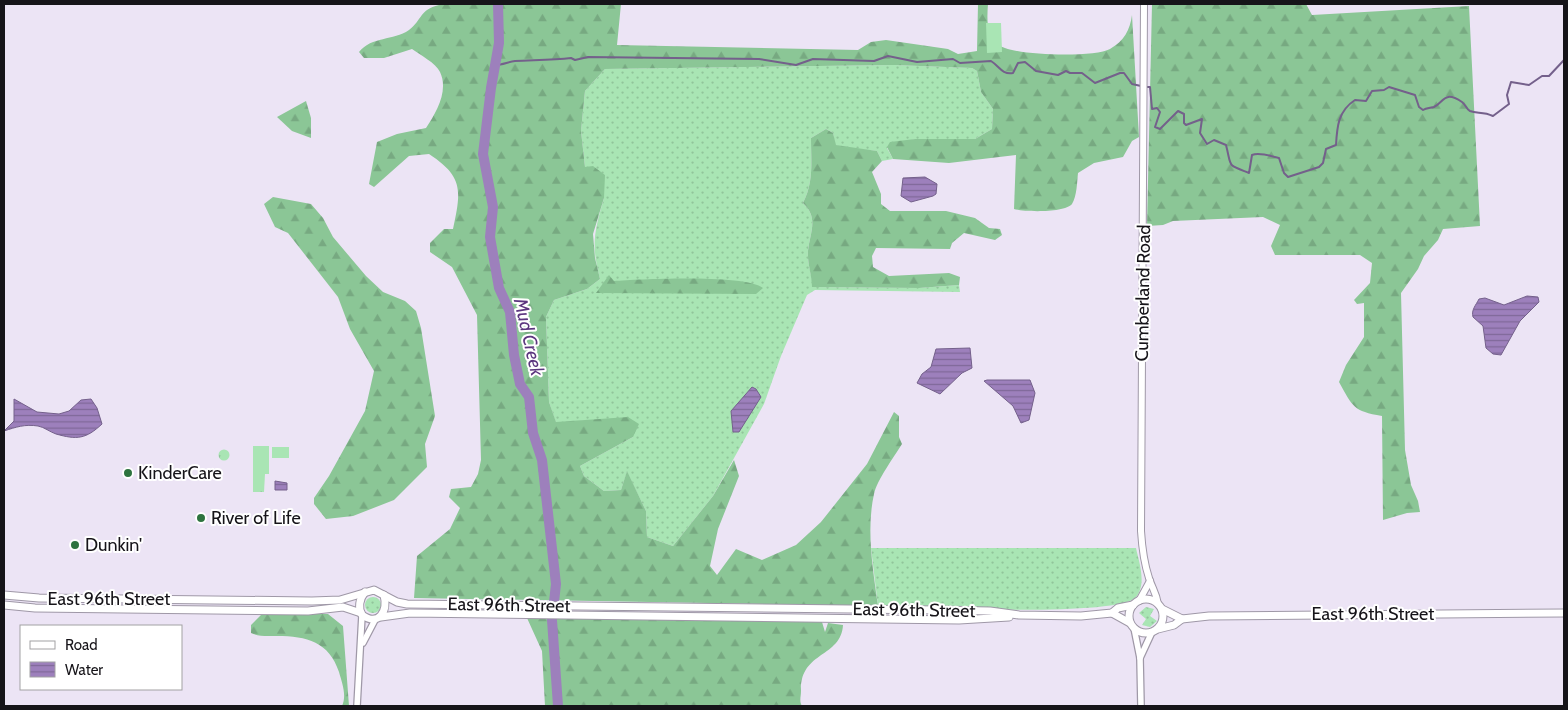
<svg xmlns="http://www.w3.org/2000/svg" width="1568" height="710" font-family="Cabin,sans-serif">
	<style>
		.grass { fill: url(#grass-dots) }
		.forest { fill: url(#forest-firs) }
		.park { fill: url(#park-tufts) }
		.garden { fill: #a9e5b4 }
		.water { fill: url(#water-rules); stroke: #74608b }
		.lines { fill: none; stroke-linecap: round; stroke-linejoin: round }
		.stream { stroke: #74608b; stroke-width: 2 }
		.river { stroke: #9d80bc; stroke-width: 10 }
		.tertiary-casing { stroke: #9f98a7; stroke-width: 8 }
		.secondary-casing { stroke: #9f98a7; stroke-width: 8 }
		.primary-casing { stroke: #9f98a7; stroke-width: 9 }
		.tertiary { stroke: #fff; stroke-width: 5.5 }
		.secondary { stroke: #fff; stroke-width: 6 }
		.primary { stroke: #fff; stroke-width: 7 }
		.poi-dot { fill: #2d733f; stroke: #fff; stroke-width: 2 }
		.labels { text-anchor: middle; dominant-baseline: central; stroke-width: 4; stroke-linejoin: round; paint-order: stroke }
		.street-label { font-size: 18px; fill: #161419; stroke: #fff }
		.poi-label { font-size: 18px; fill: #161419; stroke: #fff; text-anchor: start }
		.water-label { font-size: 19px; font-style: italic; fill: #5b357e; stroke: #fff }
	</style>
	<defs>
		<pattern id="grass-dots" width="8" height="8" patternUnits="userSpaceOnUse" patternTransform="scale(1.25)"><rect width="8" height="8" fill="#a9e5b4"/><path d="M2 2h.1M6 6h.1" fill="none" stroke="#91c49a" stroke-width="1.8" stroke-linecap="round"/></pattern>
		<pattern id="forest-firs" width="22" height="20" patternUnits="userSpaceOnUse" patternTransform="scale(1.25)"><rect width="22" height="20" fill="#8bc696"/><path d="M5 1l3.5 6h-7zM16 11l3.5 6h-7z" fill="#77a981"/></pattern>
		<pattern id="park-tufts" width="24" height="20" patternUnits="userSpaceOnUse" patternTransform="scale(1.25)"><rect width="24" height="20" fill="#a9e5b4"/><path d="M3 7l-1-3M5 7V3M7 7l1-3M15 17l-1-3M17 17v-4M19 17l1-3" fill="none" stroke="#91c49a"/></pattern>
		<pattern id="water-rules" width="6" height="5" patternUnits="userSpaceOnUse" patternTransform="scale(1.25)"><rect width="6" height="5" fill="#9d80bc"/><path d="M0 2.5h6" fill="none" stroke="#7f6898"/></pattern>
	</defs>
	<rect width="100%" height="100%" fill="#ece4f5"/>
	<g class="grass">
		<path d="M894,65L972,68L977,71L981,92L993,109L992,129L975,139H915L887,148L893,159L882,161L877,151L845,148L835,145L833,133L826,129L811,138C811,162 814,181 803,203C819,218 810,232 808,251C807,262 812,276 813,287L919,288L959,285L960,292L815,290L807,295L781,356L764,404L713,496L673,546L647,537L646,511L627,472L621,490L604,491L584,476L580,466L633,437L592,420L556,423L549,402L546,317L554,300L587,289L600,279C591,245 594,232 604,198L585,167L581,131L585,91L605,69Z"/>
		<path d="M871,548H1136C1139,562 1147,584 1136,597C1118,618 916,607 878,606Z"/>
		<circle cx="373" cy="605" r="8"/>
		<path d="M1146,607L1154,609L1150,616L1157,621L1150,627L1142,625L1146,619L1139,613Z"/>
	</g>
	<g class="forest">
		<path d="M438,4H621L617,45L858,50L871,42L886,40L948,49L958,54L977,51L978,4H988C987,17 986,35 997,44C1010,56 1094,58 1110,49C1124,41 1130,30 1132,15L1139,137L1132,141L1123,157L1094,163L1078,173C1077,182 1077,196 1072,204C1065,213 1024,212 1014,209L1016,155L949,163L893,159L887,147L890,142L915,139H975L992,129L993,109L981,92L977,71L972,68L894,65L605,69L585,91L581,131L585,167L593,166L605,175L604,198L593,234L595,258L600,279L587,289L554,300L546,317L549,402L556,422L628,417L639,424L633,437L580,466L584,476L604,491L621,490L627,471L646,511L647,537L673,546L713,496L734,460L739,476L718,529L710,566L717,575L736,549L762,560L796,545L821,522L867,464L894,412L899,416V437L902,444C894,457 877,480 874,494C866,530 873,570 878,606L414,598L417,556L450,529L460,508L449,497L451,489L471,487L478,474L481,460L477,315L452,267L430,252V243L444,229H453C461,191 464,177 429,154L409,156L374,187L369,184L377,142L397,134L426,128C436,113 449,91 440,72C436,63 420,55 412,49L384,58H364L359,52C372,36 393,41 409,30C423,19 419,10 439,5Z"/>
		<path d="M1152,4H1306L1312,15L1469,6L1480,226L1443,229L1438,240L1424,256L1418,269L1401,293L1405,450L1411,485L1418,501L1420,512L1407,513L1383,520L1382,416C1353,411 1353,407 1339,382L1346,365L1364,337V303L1357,304L1354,300L1370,283L1372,263L1360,255H1275L1271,246L1280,225L1263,217L1173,221L1163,225L1147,226Z"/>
		<path d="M306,101L311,118V138L292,131L277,117Z"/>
		<path d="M826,129L833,133L836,145L877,151L882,161L872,172L881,194V204L890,211H946L975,218L989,228L1000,229L1002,235L995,240L964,233L952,243L950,249L876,248L872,256L873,267L889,276L949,273L960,277L959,285L919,288L812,287C812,276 807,262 808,251C810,232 819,218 803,203C814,181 811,162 811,138Z"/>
		<path d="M273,197L311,204L323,218L333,237L366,276L383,292L405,301L416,311L421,328L435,416L425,444L427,467L394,500L353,516L326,519L314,504V498L329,476L365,411L374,371L350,329L338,297L288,233L275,227L264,204Z"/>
		<path d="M609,275L614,281C640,279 747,274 763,288L756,294L596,293Z"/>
		<path d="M262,614H328L343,626L349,706H342C347,695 342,683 339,672C329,642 307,636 277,636C268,636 259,637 251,633V625Z"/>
		<path d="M527,618L822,622L825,632L828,623L843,625C841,658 800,651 801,691C801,697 799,701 802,706H545L542,651Z"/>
	</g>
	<g class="park">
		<circle cx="224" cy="455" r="5.5"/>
		<path d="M253,474H265L264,492H253Z"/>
	</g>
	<g class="garden">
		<path d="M986,23H1001L1002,52L987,53Z"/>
		<rect x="253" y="446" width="16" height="28"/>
		<rect x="272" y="447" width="17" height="11"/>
	</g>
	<g class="water">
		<path d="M925,177L937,184L936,194L933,196L911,202L901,196L903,178Z"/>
		<path d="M1527,296L1538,297L1539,302L1520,321L1501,355L1493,354L1486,348L1483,326L1473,317C1471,310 1476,305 1479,299L1485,298L1504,305Z"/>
		<path d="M970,348L972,368L962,373L940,394L917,383L922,374L931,367L936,349Z"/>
		<path d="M987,380H1030L1035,393L1029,420L1021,423L1013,406L984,381Z"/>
		<path d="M752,387L756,389L761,397L739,432H733L731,411Z"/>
		<path d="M14,399L37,412L59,414L69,411L81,400L91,399L97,408L102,424C86,439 77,440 56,434C50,432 44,427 38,426C25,424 16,427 4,431L14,421Z"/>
		<path d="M275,481L287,483V490H275Z"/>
	</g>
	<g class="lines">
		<g class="stream">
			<path d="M496,65C502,65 508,62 515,61C534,60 553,60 571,58L575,60L588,57L759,59L796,65L813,59L874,61L888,56L917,62L953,59L960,63L991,61C999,66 1002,75 1013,73L1018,63L1025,62L1036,71L1058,75L1066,71L1070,73H1082L1095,83L1120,73H1124L1132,84L1141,86"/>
			<path d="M1146,87H1150L1152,109L1157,108L1160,112L1155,127L1160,129L1178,111L1184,114V123L1186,125L1202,119L1200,133L1207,144L1214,140L1226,145C1232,168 1226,164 1249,173L1252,155C1259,152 1272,156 1279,158L1284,173L1288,177L1319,167L1323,163L1326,149L1336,145C1337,127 1338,111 1355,100L1366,101L1372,91L1384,90L1389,87L1415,95L1419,107L1423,110C1426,108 1431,108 1434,107C1444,102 1444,90 1462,102C1466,105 1466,109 1470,111C1477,114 1483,111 1493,116L1509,104L1507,95L1511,82L1529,85L1542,76H1549L1564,60"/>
		</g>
		<path class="river" d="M498,4L499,43L491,88L483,154L493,207L490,237L499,288L510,312L514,355L520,384L529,397L533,433L542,460L556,584L552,620L558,706"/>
		<defs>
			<g id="tertiary">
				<path d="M1134,628L1140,658L1141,706"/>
				<path d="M363,643L375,620"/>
				<path d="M1140,658L1152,632"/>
				<path d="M357,706L362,615"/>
			</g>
			<g id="secondary">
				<path d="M1144,4L1141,531C1142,547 1144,563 1149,578C1152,588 1156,592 1158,604"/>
				<path d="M1139,601L1150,581"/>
			</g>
			<g id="primary">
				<path d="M365,592C359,599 358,608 362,615C379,627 388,611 384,595"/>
				<path d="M4,595L39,598L312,601L340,600L374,590L397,602L407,604L939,610L990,611L1019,615L1081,616L1112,613L1118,608L1133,605"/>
				<circle cx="1146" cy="616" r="17"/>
				<path d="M4,605L35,608L308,611L343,607L361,613"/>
				<path d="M1162,609L1182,619"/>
				<path d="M1112,613L1130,623"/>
				<path d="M381,617L410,613L959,620L1009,617"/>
				<path d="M1158,629L1174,625L1182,619L1209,616L1564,613"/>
			</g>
		</defs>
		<use href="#tertiary" class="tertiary-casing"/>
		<use href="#secondary" class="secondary-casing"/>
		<use href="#primary" class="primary-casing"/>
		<use href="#tertiary" class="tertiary"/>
		<use href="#secondary" class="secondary"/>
		<use href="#primary" class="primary"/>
	</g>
	<g class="poi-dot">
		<circle cx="128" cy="473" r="5"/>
		<circle cx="201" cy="518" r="5"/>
		<circle cx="75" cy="545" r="5"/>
	</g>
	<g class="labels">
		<g class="street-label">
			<text transform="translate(1143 293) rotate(-89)">Cumberland Road</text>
			<text x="109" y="599">East 96th Street</text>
			<text transform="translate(509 605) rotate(1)">East 96th Street</text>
			<text transform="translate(914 610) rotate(1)">East 96th Street</text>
			<text x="1373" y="614">East 96th Street</text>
		</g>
		<g class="poi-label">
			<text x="138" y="473">KinderCare</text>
			<text x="211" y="518">River of Life</text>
			<text x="85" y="545">Dunkin'</text>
		</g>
		<g class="water-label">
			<text transform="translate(529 337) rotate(77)">Mud Creek</text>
		</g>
	</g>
	<rect width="1568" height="710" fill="none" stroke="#161419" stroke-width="10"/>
	<rect x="20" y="625" width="162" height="65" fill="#ffffff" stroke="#a2a1a3"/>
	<rect x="30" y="641" width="25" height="8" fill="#ffffff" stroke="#a2a1a3"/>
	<text x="65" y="650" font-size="15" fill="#161419">Road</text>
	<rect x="30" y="662" width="25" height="15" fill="url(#water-rules)" stroke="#a2a1a3"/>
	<text x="65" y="675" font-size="15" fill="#161419">Water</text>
</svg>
